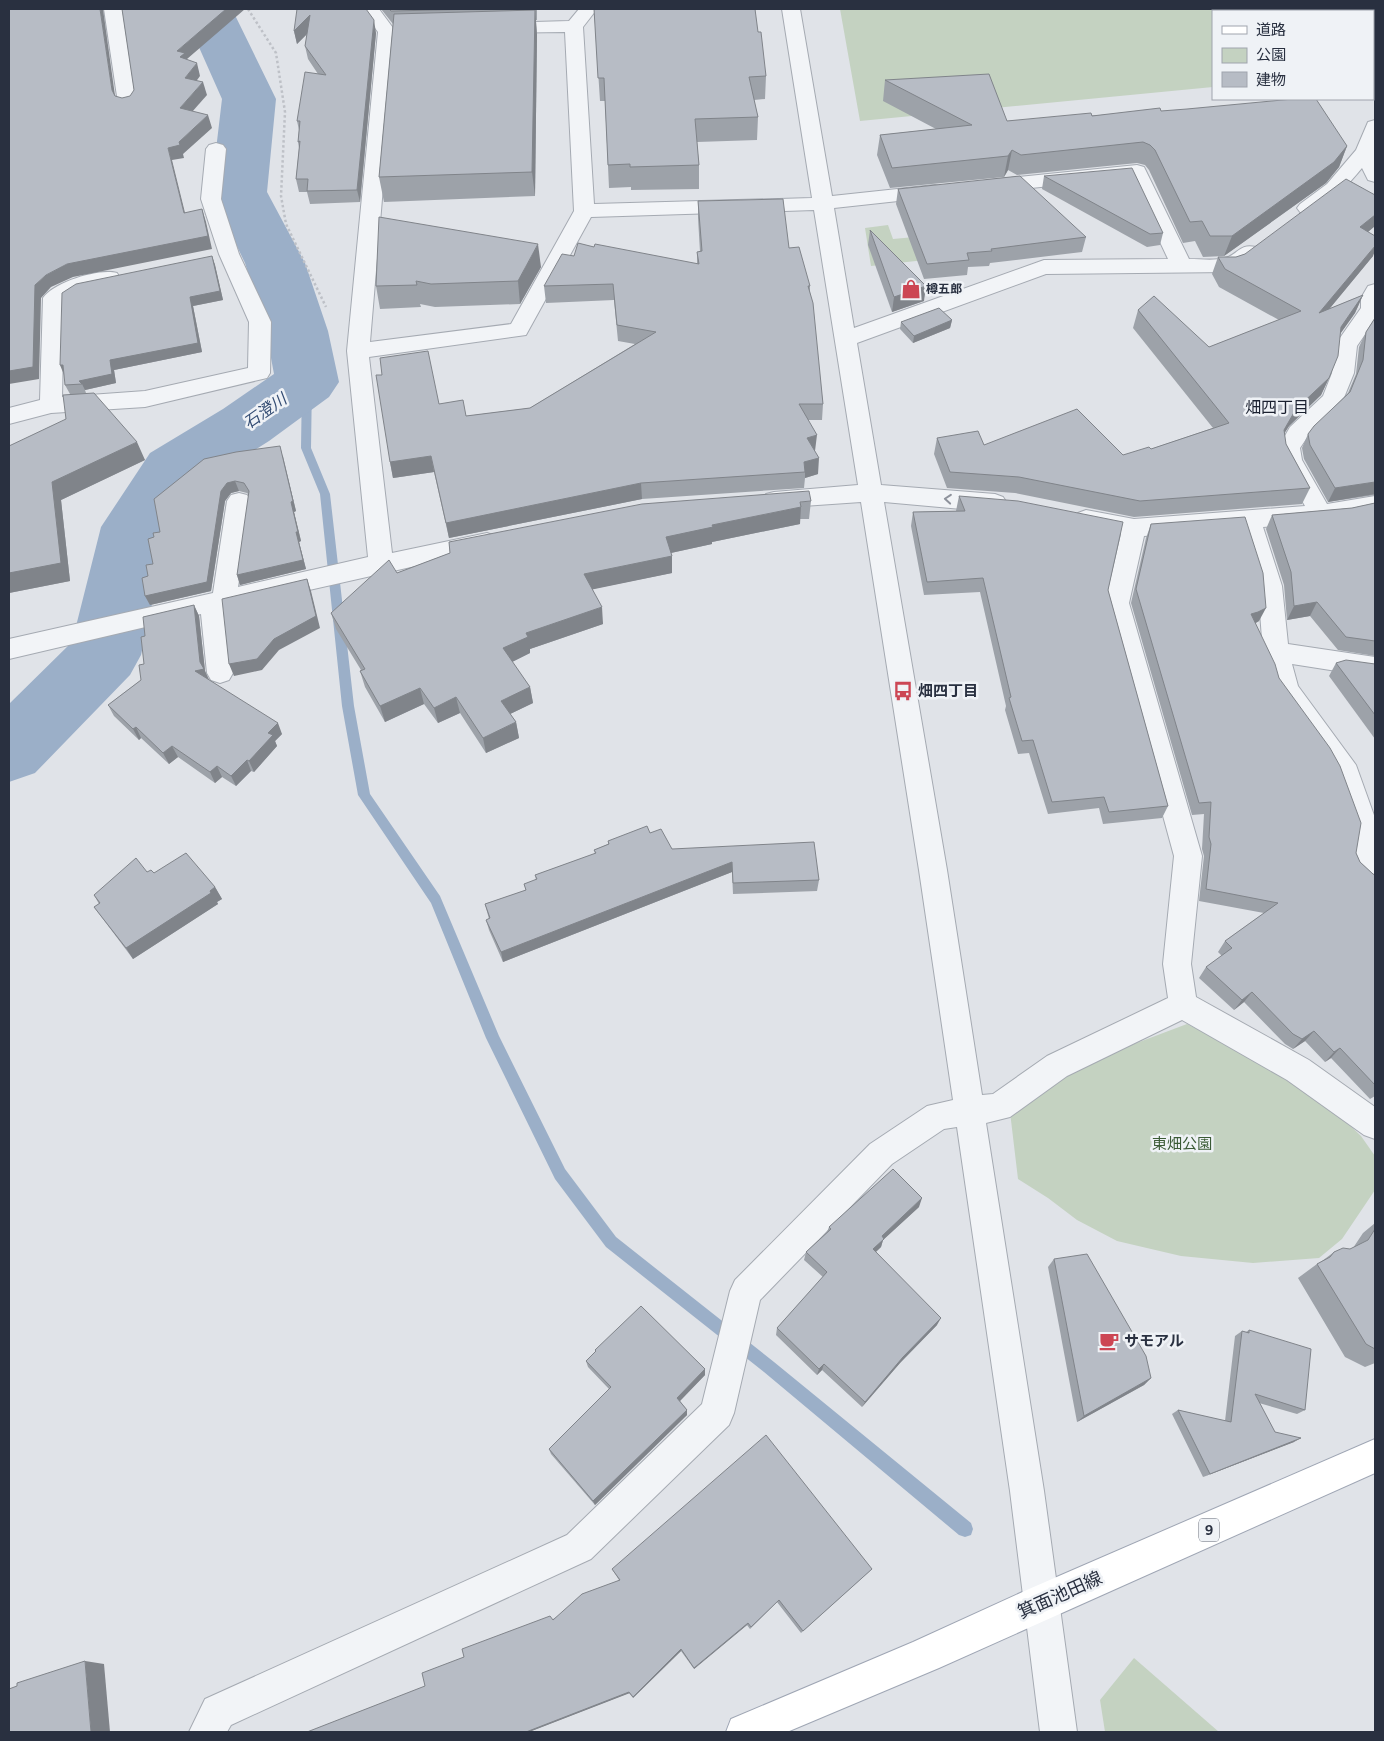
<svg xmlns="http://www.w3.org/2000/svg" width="1384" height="1741" font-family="Figtree,'Noto Sans JP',sans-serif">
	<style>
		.green { fill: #c4d2c1 }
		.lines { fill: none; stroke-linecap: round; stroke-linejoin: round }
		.stream { fill: #9bafc8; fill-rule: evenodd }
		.river { fill: #9bafc8; fill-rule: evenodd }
		.minor-casing { stroke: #a5aab2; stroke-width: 2 }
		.major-casing { stroke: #9fa6b4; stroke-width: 2 }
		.path { stroke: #bec1c7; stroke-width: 2.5; stroke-dasharray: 2.5 2.5; stroke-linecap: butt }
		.minor { fill: #f2f4f7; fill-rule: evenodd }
		.major { fill: #fff; fill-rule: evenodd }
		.wall { fill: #9da2a9 }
		.shaded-wall { fill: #80848a }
		.building { fill: #b7bcc5; stroke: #80848a }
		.oneway { stroke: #8e929c }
		.labels { text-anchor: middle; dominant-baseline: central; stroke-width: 5; stroke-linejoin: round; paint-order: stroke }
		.far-poi-label { font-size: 12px; font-weight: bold; fill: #293040; stroke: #eff2f6; text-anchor: start }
		.shield { fill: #eff2f6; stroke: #646a77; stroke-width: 1 }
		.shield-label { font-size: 14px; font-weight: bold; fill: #293040 }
		.poi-label { font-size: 15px; font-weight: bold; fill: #293040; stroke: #eff2f6; text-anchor: start }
		.park-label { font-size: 15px; fill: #3b5b36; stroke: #eff2f6 }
		.neighbourhood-label { font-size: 16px; fill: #1b2130; stroke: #eff2f6 }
		.water-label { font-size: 16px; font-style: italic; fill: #334c73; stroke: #eff2f6 }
		.near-street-label { font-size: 18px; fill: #293040; stroke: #eff2f6 }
	</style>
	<rect width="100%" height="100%" fill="#e0e3e8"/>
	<g class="green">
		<path d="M840,9H1375V18L1373,23V11H1213V87L860,121Z"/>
		<path d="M888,225L893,239L925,236L934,259L871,266L865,228Z"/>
		<path d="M1187,1024L1253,1057L1333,1109L1361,1136L1375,1156V1190L1342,1239L1319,1258L1253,1263L1181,1256L1117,1241L1077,1220L1048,1198L1018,1179L1010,1112L1042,1088L1110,1053Z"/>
		<path d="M1134,1658L1219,1732H1105L1100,1700Z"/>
	</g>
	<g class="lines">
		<path class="stream" d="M307,379L312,382L311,448L330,494L354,706L370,794L440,896L499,1036L565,1169L616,1237L774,1362L971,1523L973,1529L971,1535L965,1537L959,1535L764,1372L606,1247L555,1179L486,1038L431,903L358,795L342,706L320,494L301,448L302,382Z"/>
		<path class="river" d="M182,9H232L276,99L267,192L305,263L328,331L339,382L329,397L269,441L196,487L168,530L141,655L130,675L35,773L9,782V704L72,642L101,527L150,453L223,409L274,374L266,331L245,263L211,192L222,99Z"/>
		<defs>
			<g id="minor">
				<path d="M104,9H122L136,103L134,107L127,109L120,107L118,103Z"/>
				<path d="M361,9H379L396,32L370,342L511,324L574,211L565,32L498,33L492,32L489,28L492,24L498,23L569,21L579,9H597L583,27L594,204L812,198L782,9H800L832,196L935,185L942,187L945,191L942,195L935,197L834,208L854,328L1044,260L1168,259L1130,178L990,192L983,190L980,186L983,182L990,180L1137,165L1144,167L1189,259C1200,259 1214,261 1225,258C1238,255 1239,243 1256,247L1259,252C1253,261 1240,269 1230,272L1046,274L857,343L881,485L995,494L1003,497L1007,503L1003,509L995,512L884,502L947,870L982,1095L993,1094L1047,1056L1168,998L1163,964L1174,856L1105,603L1121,534L1078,525L1074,519L1078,513L1086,510L1134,519L1305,506L1280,460L1278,448L1290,427L1323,396L1332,373L1335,345L1361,308V298L1368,286L1375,284V320L1357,346L1354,373L1341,405L1306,439L1300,448L1302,460L1327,504L1375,496V513L1345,520L1263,527L1282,586L1288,644L1375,657V677L1292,664L1298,686L1356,765L1375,818V888L1365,884L1353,872L1349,864L1354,835L1331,770L1273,690L1263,652L1258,586L1240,529L1144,536L1129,603L1202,856L1191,964L1196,997L1309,1060L1375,1107V1139L1364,1135L1287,1080L1182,1020L1067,1076L1010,1117L986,1123L1044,1491L1077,1732H1040L1010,1491L957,1127L944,1129L892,1164L760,1300L734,1413L729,1425L591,1559L231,1725L227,1732H189L205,1699L567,1535L702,1404L730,1291L735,1280L870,1144L927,1106L953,1100L919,870L861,502L774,508L766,506L762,500L766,494L774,492L858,485L814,210L591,217L526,335L369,357L392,553L487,533L495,536L499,542L495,548L225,609L233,673L229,680L220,683L211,680L207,673L201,614L9,659V639L213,593L227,501L231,495L239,493L247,495L251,501L238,587L368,557L347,351L378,32Z"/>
				<path d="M1375,120V182L1368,180L1362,168C1349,183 1322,218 1300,212L1297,208L1300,204L1327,184L1356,150L1368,122Z"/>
				<path d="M216,143L223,145L226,149L221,199L239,254L271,322L270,373L267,378L145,407L51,413L9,424V408L40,400L43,298C54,282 99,268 117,273L120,278L117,283L79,291L64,301L62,397L145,391L248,368L249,322L219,254L201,199L206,149L209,145Z"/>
			</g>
			<path id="major" d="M1375,1439V1473L939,1668L787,1732H726L731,1719L913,1642L1029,1589Z"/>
		</defs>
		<use href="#minor" class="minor-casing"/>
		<use href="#major" class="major-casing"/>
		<path class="path" d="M248,9L276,53L285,112L281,196L286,224L326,307"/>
		<use href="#minor" class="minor"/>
		<use href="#major" class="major"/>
	</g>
	<g class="wall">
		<path d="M381,9H537V20H536L537,35L535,196L384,202L379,177L393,24Z"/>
		<path d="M594,9L758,32L766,76L765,99L754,100L758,117L757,140L697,142L699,165V189L631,190V187L609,188L605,101H600Z"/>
		<path d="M294,31L376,33L360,202L310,204L307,192H299L296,179L299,148L298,142L299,130L297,121L318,74L308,59L305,46L307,34L297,44Z"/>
		<path d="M885,80L1007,121L1161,111L1347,146L1339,167L1326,183L1224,256L1203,257L1195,241L1183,243L1149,170L1145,165L1137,163L1017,175L1008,170L1004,177L890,188L877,155L880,135L936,129L883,101Z"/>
		<path d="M1044,176L1163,233L1160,245L1147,247L1042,189Z"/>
		<path d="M898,189L1086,237L1082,252L990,263L989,266L968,267L967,275L924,279L896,204Z"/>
		<path d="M1375,195V226L1368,232L1373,256L1329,309L1363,295L1355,313L1340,334L1329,378L1321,395L1289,426L1284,433L1286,444L1310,488L1302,504L1134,517L1015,493L947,488L934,454L937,438L984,445L1123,455L1151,449L1213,428L1133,328L1138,310L1209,347L1279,320L1219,287L1212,274L1218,257H1236L1245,254Z"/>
		<path d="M698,201L789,248L810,286V292L823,404L822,420H808L815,451L818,474L805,478L804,488L642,499L449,538L434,472L393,478L390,462L439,404L466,416L530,408L635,344L618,341L614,300L546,303L544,286L574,256L594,247L697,264V252H700L698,218Z"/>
		<path d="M870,230L924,301L892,312L868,245Z"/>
		<path d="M212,256L215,265L223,300L193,306L202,352L114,370L116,383L85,390L86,393L145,460L61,500L70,581L9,593L66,419L70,394L65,385Z"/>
		<path d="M541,267L520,304L435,307L420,304L421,307L380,309L376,286Z"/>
		<path d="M1375,318V495L1328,502L1304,459L1302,448L1308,434L1348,393L1356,374L1359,347L1366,332Z"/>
		<path d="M952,320L950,328L913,343L900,329L901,322Z"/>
		<path d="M283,456L296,511L294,512L301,541L299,542L306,569L240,585L237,575L249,495L247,493L239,491L231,493L225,501L211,591L150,605L145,596L148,576L153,564L154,537L160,532L154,499Z"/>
		<path d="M959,496L1108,590L1168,806L1162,818L1103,824L1099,808L1048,814L1029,753L1018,754L1005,710L1006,706L980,592L924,595L911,526L913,512L956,511Z"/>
		<path d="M811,501L809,519H800V524L712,542V544L671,553L672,556V573L592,589L603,624L530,649V653L512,662L530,687L533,703L510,714L516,722L519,738L486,753L460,713L438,723L424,704L385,722L365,687L360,671L361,670L336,629L331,613L397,573L450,553L449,542Z"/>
		<path d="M1375,503V656L1338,650L1310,616L1287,620L1284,585L1266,529L1272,515L1352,508Z"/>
		<path d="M1151,524L1259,621L1255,623L1279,678L1356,853L1360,862L1373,874L1375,875V1096L1370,1099L1331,1058L1325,1062L1305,1041L1293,1049L1285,1044L1244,1002L1234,1010L1199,978L1206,967L1222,956L1218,952L1225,941L1264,913L1199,901L1204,856L1202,849L1204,814L1192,815L1131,603L1146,538Z"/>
		<path d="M194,605L199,616L205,671L209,680L282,734L275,741L277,746L254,772L251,771L236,786L222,777L215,783L178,757L169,764L141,738L139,740L114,716L108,705L141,680L144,664L145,636Z"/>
		<path d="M1336,663L1375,664V739L1329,676Z"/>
		<path d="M650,833L672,849L819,880L817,891L733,894L732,872L503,962L489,930L486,920L489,919L485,904L526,890L524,884L536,880L535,875L595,854L594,850L608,844V841Z"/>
		<path d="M147,872L215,887L222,899L217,902L218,904L133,959L94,907L99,904L94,895Z"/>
		<path d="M919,1207L883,1240L881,1247L876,1252L937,1325L900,1363L862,1407L822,1370L817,1375L776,1335L777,1328L823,1277L804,1260L806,1252L827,1232L829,1227Z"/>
		<path d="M1375,1223V1363L1365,1367L1345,1357L1298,1278L1317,1264L1322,1261L1334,1252L1350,1249L1353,1248L1363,1233Z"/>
		<path d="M1054,1259L1151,1378L1144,1385L1077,1422L1048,1267Z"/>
		<path d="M1249,1330L1305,1410L1297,1414L1259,1403L1275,1432L1294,1442L1203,1477L1172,1414L1178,1410L1225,1421L1235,1336L1242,1331L1246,1332Z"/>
		<path d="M595,1350L705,1375L680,1401L687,1410V1415L595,1505L551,1454L549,1449L609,1389L588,1367L586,1361L596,1352Z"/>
		<path d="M612,1569H872L801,1633L777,1602L750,1629L747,1625L694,1669L681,1651L633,1698L629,1693L529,1732L425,1686L464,1657L553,1619L619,1580Z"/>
	</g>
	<g class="shaded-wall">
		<path d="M100,9H103L116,103L112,90Z"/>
		<path d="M226,9H245L187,59L184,70L177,51Z"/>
		<path d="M535,10L537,35L535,196L532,172Z"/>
		<path d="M310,15L313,28L297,44L294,31Z"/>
		<path d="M374,20L376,33L360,202L357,190Z"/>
		<path d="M197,63L200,76L189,91L185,78Z"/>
		<path d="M203,82L207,95L184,121L180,108Z"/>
		<path d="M208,115L212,128L183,154L184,158L172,160L188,225L184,213L168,148L179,142Z"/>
		<path d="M1347,146L1339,167L1326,183L1224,256L1232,236Z"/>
		<path d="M1012,150L1008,170L1004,177L1008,156Z"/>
		<path d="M202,209L206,222L212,249L73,277L51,287L41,298L39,379L9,384V371L35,285L46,275L67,264Z"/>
		<path d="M1375,215V226L1352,245L1360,227Z"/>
		<path d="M538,244L541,267L520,304L518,281Z"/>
		<path d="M1375,246V251L1373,256L1312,330L1319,313Z"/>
		<path d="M212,256L215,265L223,300L193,306L202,352L114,370L116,383L85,390L82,384L79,381L110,360L190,297Z"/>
		<path d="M926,286L924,301L892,312L894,297Z"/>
		<path d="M1363,295L1355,313L1333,344L1341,327Z"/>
		<path d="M952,320L950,328L913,343L914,336Z"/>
		<path d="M60,365H63L64,375Z"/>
		<path d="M1329,378L1321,395L1289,426L1276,447L1284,430L1296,409Z"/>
		<path d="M817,435L815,451L807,438Z"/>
		<path d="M137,442L145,460L61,500L70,581L9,593V573L52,482Z"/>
		<path d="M280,446L296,511L294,512L301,541L299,542L306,569L240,585L237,575L291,502Z"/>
		<path d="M431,456L434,472L393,478L390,462Z"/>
		<path d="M819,458L818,474L805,478V472L804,462Z"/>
		<path d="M235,481L239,491L231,493L225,501L211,591L150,605L145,596L227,483Z"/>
		<path d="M1375,482V494L1328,502L1335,488Z"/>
		<path d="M641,483L642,499L449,538L446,523Z"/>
		<path d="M801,507L800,524L712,542V544L666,554V537L712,525Z"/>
		<path d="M672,556V573L585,591L584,574Z"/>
		<path d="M307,579L311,591L320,628L279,650L262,670L234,676L229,664Z"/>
		<path d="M1317,602L1310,616L1287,620L1294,606Z"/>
		<path d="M194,605L199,616L205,671L209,680L195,671L200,662Z"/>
		<path d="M602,607L603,624L530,649V653L506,665L503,648L526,633Z"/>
		<path d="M1266,608L1259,621L1251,626V614Z"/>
		<path d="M530,687L533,703L504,717L501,701Z"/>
		<path d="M420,688L424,704L385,722L380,706Z"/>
		<path d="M456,697L460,713L438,723L434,708Z"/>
		<path d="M516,722L519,738L486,753L483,738Z"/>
		<path d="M278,723L282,734L275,741L277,746L254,772L249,761L268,733Z"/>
		<path d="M136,727L141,738L139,740L133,729Z"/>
		<path d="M172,746L178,757L169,764L163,753Z"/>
		<path d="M247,760L251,771L236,786L231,776Z"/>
		<path d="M217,766L222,777L215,783L210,772Z"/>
		<path d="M732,862V872L503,962L501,952Z"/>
		<path d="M215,887L222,899L217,902L218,904L133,959L126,948Z"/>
		<path d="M1252,992L1244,1002L1234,1010L1242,1000Z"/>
		<path d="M1314,1031L1305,1041L1293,1049L1302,1039Z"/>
		<path d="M1340,1048L1331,1058L1325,1062L1334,1052Z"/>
		<path d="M922,1198L919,1207L883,1240L881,1247L870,1257L873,1249L882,1236Z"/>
		<path d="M941,1318L937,1325L900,1363L862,1407L865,1402L903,1357Z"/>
		<path d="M824,1364L822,1370L817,1375L819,1369Z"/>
		<path d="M705,1369V1375L677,1404V1398Z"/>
		<path d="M1151,1378L1144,1385L1077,1422L1084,1416Z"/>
		<path d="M687,1410V1415L595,1505L593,1501Z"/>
		<path d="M1301,1438L1294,1442L1203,1477L1210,1474Z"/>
		<path d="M748,1623L747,1625L694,1669V1668Z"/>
		<path d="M681,1649V1651L633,1698V1697Z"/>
		<path d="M85,1661L104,1664L110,1732H91Z"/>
		<path d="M629,1692L630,1693L529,1732H526Z"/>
	</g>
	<g class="building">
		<path d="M9,9H100L112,90L115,96L122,98L130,96L134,90L122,9H226L177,51L185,53L180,57L197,63L185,78L203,82L180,108L208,115L179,142L180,145L168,148L184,213L202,209L208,236L67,264L46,275L35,285L33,367L9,371Z"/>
		<path d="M297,9H366L374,20L357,190L307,191L308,179H296L300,141L298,142L300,121H297L305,72L326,75L305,46L310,15L294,31Z"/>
		<path d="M389,9H482L391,11Z"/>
		<path d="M594,9H755L758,32H761L766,76L749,77L758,117L695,119L699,165L630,167V164L608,165L604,78H598Z"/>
		<path d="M535,10L532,172L379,177L394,14Z"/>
		<path d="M989,74L1007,121L1091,113L1092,116L1160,108L1161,111L1187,109L1293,99H1316L1347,146L1334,162L1232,236H1210L1202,221L1190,222L1155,150L1150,145L1143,142L1021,155L1012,150L1008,156L892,168L880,135L972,125L885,80Z"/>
		<path d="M1132,168L1163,233L1150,234L1044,176Z"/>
		<path d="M1020,176L1086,237L991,249L992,251L967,253L969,260L927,264L898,189Z"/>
		<path d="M1346,179L1375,195V215L1360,227L1375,236V246L1319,313L1363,295L1341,327L1338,356L1329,378L1296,409L1284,430L1286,444L1310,488L1140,501L1019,477L950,472L937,438L978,431L984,445L1077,409L1123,455L1149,447L1151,449L1229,423L1138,310L1154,296L1209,347L1301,311L1225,269L1218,257H1236L1245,254Z"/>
		<path d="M783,199L789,248L799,247L810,286H808L813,303L823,404H799L817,435L807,438L819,458L804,462L805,472L641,483L446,523L431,456L390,462L376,375H382L380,358L428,351L439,404L463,400L466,416L530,408L656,332L617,325L613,284L544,286L562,254L574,256L578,243L594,247L595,244L699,264L697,252L702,251L698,201Z"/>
		<path d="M379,217L538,244L518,281L431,284L416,281L417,285L376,286Z"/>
		<path d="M870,230L926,286L894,297Z"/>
		<path d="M212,256L220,291L190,297L198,343L110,360L112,374L79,381L82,384L65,385L63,365H60L62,293L76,284Z"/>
		<path d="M939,308L952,320L914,336L901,322Z"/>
		<path d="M1375,318V482L1335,488L1310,445L1308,434L1314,426L1350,392L1363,360L1366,332Z"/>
		<path d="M94,393L137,442L52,482L61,563L9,573V446L66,419L63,395Z"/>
		<path d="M280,446L293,501L291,502L298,532H296L303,560L237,575L249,491L244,483L235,481L227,483L221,491L207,582L145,596L142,578L148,576L146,565L153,564L148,539L154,537L153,533L160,532L154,499L204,459L236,452Z"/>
		<path d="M809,491L811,501L800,502L801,507L712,525L713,527L666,537L672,556L584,574L602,607L526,633L528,637L503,648L530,687L501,701L516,722L483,738L456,697L434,708L420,688L380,706L360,671L365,669L331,613L389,560L397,573L450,553L449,542L642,504Z"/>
		<path d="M959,496L1018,501L1123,522L1108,590L1168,806L1109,812L1104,797L1052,802L1033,740L1022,741L1009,698L1011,697L983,578L927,582L913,512L965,511Z"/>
		<path d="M1375,503V641L1346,637L1317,602L1294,606L1291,572L1272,515L1352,508Z"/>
		<path d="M1245,517L1263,573L1266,608L1258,612L1251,614L1275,664L1279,678L1330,748L1340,766L1361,823L1356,853L1360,862L1373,874L1375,875V1085L1340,1048L1334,1052L1314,1031L1302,1039L1293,1034L1252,992L1242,1000L1206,967L1232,948L1225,941L1278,903L1206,889L1211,844L1209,837L1211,802L1199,803L1136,589L1151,524Z"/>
		<path d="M307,579L316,616L274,639L257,659L229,664L222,599Z"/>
		<path d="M194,605L200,662L204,669L195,671L278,723L268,733L273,735L249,761L247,760L231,776L217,766L210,772L172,746L163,753L136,727L133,729L108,705L141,680L139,665L144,664L141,637L145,636L143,617Z"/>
		<path d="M1346,660L1375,664V715L1336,663Z"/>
		<path d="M647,826L650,833L661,829L672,849L814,842L819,880L733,883L732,862L501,952L486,920L490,918L485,904L526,890L524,884L537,879L535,875L596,853L594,850L609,844L608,841Z"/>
		<path d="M186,853L215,887L210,891L211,893L126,948L94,907L100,903L94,895L136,858L147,872L151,870L154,873Z"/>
		<path d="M893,1169L922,1198L882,1236L884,1239L873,1249L941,1318L903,1357L865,1402L824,1364L819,1369L777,1328L827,1272L806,1252L831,1229L829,1227Z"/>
		<path d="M1375,1229V1349L1366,1344L1317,1264L1330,1257L1334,1252L1343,1248L1350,1249L1368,1240Z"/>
		<path d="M1087,1254L1146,1356L1151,1378L1084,1416L1054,1259Z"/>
		<path d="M641,1306L705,1369L677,1398L687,1410L593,1501L549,1449L611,1387L586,1361L596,1351L595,1350Z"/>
		<path d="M1249,1330L1311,1349L1305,1410L1255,1394L1275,1432L1301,1438L1210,1474L1178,1410L1231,1422L1242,1331L1249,1333Z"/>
		<path d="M766,1435L872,1569L803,1631L779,1600L751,1627L748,1623L694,1668L681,1649L633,1697L629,1692L526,1732H307L425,1686L422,1673L464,1657L462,1649L550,1616L553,1620L582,1594L620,1580L612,1569Z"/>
		<path d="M85,1661L91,1732H9V1689L17,1686V1683Z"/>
	</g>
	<defs><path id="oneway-chevron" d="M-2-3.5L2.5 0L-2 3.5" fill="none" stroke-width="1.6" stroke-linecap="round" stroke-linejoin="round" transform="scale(1.25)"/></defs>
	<use class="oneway" href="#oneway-chevron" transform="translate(948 499) rotate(-175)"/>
	<defs>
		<symbol id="shop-bare" viewBox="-9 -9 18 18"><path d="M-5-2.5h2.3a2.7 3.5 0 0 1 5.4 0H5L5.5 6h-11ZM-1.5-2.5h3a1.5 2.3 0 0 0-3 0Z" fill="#cc4654" stroke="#eff2f6" stroke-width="2.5" paint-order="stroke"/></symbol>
		<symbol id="bus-bare" viewBox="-9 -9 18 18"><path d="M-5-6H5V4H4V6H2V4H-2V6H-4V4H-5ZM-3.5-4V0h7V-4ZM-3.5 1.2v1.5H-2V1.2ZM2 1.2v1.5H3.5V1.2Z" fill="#cc4654" stroke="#eff2f6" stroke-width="2.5" paint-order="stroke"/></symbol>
		<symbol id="cafe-bare" viewBox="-9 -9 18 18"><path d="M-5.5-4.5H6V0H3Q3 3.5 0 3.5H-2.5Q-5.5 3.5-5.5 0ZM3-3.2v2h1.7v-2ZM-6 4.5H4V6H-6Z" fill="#cc4654" stroke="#eff2f6" stroke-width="2.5" paint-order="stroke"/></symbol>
	</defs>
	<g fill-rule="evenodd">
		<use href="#shop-bare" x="897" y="275" width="28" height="28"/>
		<use href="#bus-bare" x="889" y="677" width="28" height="28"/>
		<use href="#cafe-bare" x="1095" y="1327" width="28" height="28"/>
	</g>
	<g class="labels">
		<g class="far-poi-label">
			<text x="926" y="289">樽五郎</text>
		</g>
		<rect class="shield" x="1199" y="1518.5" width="20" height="23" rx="4"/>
		<g class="shield-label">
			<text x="1209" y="1530">9</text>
		</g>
		<g class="poi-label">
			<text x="918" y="691">畑四丁目</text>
			<text x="1124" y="1341">サモアル</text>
		</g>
		<g class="park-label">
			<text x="1182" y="1144">東畑公園</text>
		</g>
		<g class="neighbourhood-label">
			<text x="1277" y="407">畑四丁目</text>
		</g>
		<g class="water-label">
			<text transform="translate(265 411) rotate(-35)">石澄川</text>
		</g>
		<g class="near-street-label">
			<text transform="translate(1060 1595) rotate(-24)">箕面池田線</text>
		</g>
	</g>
	<rect width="1384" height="1741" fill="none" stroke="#293040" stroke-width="20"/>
	<rect x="1212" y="10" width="162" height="90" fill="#eff2f6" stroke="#a0a4ad"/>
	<rect x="1222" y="26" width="25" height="8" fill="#ffffff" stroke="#a0a4ad"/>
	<text x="1256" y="35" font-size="15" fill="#293040">道路</text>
	<rect x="1222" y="48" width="25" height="15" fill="#c4d2c1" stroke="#a0a4ad"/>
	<text x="1256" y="60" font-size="15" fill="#293040">公園</text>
	<rect x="1222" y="72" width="25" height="15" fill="#b7bcc5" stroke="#a0a4ad"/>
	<text x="1256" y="85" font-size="15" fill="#293040">建物</text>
</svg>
